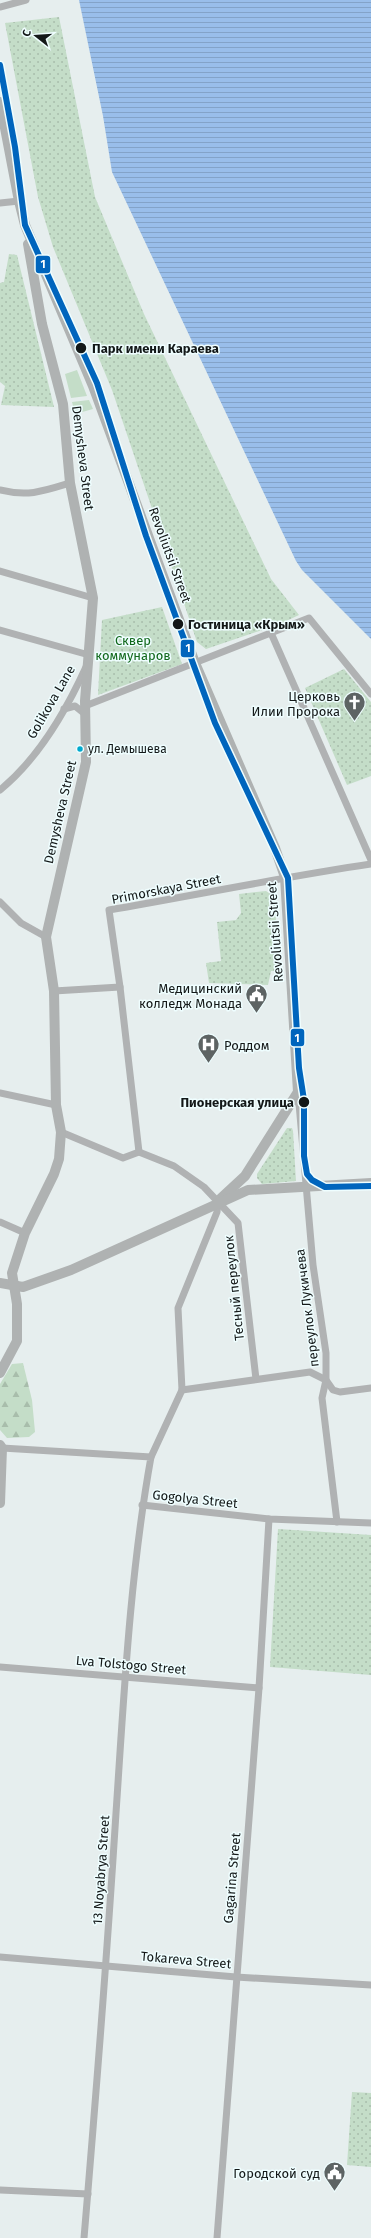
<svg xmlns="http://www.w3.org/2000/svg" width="371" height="2238" font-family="'Fira Sans',sans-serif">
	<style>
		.green { fill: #c4ddc8 }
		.forest { fill: url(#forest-firs) }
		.park { fill: url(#park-dots) }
		.water { fill: url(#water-rules) }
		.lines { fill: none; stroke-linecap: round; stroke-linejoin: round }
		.street { stroke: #b0b2b3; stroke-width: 7 }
		.secondary { stroke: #afb2b2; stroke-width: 10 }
		.tram { stroke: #a6aaaa; stroke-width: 1 }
		.tram-1-casing { stroke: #effeff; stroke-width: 9 }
		.tram-1 { stroke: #0065bd; stroke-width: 6 }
		.stop-dot { fill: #131818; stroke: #effeff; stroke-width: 1.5 }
		.bus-dot { fill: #00a9ce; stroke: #effeff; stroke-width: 1.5 }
		.labels { text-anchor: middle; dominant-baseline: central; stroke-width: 3; stroke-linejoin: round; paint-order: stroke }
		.bus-label { font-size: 12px; fill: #131818; stroke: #effeff; text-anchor: start }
		.stop-label { font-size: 13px; font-weight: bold; fill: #131818; stroke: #effeff; text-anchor: start }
		.street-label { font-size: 13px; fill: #131818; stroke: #effeff }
		.park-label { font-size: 13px; fill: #11681b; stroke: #effeff }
		.poi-label { font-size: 13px; fill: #131818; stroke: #effeff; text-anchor: end }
		.line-badge { stroke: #effeff; stroke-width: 1.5 }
		.badge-label { font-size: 11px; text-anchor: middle; font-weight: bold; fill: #fff }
	</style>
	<defs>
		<pattern id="forest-firs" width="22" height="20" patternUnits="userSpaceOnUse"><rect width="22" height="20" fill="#c4ddc8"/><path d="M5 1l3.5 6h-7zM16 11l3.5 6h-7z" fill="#a8bdab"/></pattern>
		<pattern id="park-dots" width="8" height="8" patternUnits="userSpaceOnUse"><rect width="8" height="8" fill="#c4ddc8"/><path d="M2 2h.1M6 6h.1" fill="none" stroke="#a8bdab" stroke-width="1.8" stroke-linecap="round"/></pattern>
		<pattern id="water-rules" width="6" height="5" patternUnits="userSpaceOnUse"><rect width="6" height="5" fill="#99beea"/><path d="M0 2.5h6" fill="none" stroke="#83a3c8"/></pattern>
	</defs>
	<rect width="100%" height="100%" fill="#e6eeee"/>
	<g class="green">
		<path d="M77,370L87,396L71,398L65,374Z"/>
		<path d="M89,400L93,409L75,414L72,402Z"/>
	</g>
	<path class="forest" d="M23,1363L32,1400L35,1432L29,1437L7,1438L0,1430V1384L12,1364Z"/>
	<g class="park">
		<path d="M59,17L95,197L144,314L271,579L299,615L280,624L206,649L197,642L112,390L53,247L38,197L5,23Z"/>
		<path d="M9,254L17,255L54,407L1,405L5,386L0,382V283L4,282Z"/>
		<path d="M162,607L182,664L98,695L102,620Z"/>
		<path d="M344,669L371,702V776L347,785L305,688Z"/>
		<path d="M266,891L275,897L278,971H271L268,985L209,983L206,963L221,961L217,922L236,920L241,913L239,894Z"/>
		<path d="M287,1128H292L293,1131L296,1181L262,1184L257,1178V1174Z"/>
		<path d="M278,1529L371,1535V1675L270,1667Z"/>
		<path d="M352,2092L371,2093V2167L347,2165Z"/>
	</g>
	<path class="water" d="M79,0H371V639L302,570L296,561L112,172L103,116Z"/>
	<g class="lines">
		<g class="street">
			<path d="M0,7L26,0"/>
			<path d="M0,203L19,201"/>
			<path d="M0,490C28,497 44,491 70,483"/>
			<path d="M0,571L93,598"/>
			<path d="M0,630L89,655"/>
			<path d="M271,633L371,860"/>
			<path d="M85,706L309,618L371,694"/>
			<path d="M64,709L75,706L85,714"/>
			<path d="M0,790C38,759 66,711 86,667"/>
			<path d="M0,902L21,923L46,937"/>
			<path d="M54,991L120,987"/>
			<path d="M298,1092L313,1265L326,1353V1380L322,1398L337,1522"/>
			<path d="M0,1093L56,1105"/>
			<path d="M61,1132L123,1158L139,1152L174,1166L204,1187L238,1223L256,1379"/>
			<path d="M139,1152L120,987L109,910C196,895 283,877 371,864"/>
			<path d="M0,1222L25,1233"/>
			<path d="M182,1390L310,1372L326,1380L333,1390L340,1392L371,1388"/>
			<path d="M2,1448L151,1457C130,1574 124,1694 116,1813C107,1955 96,2096 84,2238"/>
			<path d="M151,1457L182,1390L178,1308L217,1212L218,1202"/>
			<path d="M142,1505L269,1519L371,1523"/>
			<path d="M0,1667L259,1688"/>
			<path d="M0,1957L236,1977L371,1985"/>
			<path d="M0,2190L88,2194"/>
			<path d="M217,2238L259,1688L269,1519"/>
		</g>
		<g class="secondary">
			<path d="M0,102L19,201L25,225L93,386L195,663L275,848L285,877L298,1092L245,1176L218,1201"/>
			<path d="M0,1283L23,1287L71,1270L248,1190L371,1183"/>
			<path d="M0,1373L17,1341V1304L12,1273L25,1233L54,1174L59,1159L61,1132L56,1105L54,991L46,937L86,762L85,701L93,598L70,483L63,404L42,324L28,244"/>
			<path d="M0,1445L2,1448L0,1503"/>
		</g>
		<path class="tram" d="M369,1186H371"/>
		<defs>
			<path id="tram-1" d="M0,65L15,147L25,225L97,383L146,536L215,723L288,878L299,1068L304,1100V1156L307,1174L312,1180L325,1187L371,1186"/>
		</defs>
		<use href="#tram-1" class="tram-1-casing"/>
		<use href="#tram-1" class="tram-1"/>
	</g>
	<defs>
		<symbol id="church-pin" viewBox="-11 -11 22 30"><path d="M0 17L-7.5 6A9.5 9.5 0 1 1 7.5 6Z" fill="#5d6363" stroke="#effeff"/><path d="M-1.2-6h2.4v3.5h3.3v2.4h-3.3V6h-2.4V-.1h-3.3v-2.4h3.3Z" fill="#fff"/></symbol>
		<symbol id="civic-pin" viewBox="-11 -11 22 30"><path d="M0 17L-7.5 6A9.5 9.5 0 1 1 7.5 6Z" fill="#5d6363" stroke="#effeff"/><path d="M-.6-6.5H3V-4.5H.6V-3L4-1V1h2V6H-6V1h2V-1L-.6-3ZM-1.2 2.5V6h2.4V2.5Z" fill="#fff"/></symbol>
		<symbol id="hospital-pin" viewBox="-11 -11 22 30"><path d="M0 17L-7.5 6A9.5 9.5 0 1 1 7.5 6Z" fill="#5d6363" stroke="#effeff"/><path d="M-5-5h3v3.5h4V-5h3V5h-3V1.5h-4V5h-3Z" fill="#fff"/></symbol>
	</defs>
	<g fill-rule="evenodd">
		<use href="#church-pin" x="342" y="690" width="25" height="34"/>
		<use href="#civic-pin" x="244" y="982" width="25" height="34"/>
		<use href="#hospital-pin" x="196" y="1032" width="25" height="34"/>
		<use href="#civic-pin" x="322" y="2160" width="25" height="34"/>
	</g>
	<g class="stop-dot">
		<circle cx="81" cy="348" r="6"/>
		<circle cx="178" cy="624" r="6"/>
		<circle cx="304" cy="1102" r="6"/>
	</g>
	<circle class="bus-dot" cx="80" cy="749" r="3.5"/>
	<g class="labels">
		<g class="bus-label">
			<text x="88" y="749">ул. Демышева</text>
		</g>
		<g class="stop-label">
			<text x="92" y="348">Парк имени Караева</text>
			<text x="188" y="624">Гостиница «Крым»</text>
			<text x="294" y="1102" text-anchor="end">Пионерская улица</text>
		</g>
		<g class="street-label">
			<text transform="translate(83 458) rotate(83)">Demysheva Street</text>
			<text transform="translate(170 555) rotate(70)">Revoliutsii Street</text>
			<text transform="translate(51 702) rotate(-60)">Golikova Lane</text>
			<text transform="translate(60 812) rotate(-77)">Demysheva Street</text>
			<text transform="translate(166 889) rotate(-11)">Primorskaya Street</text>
			<text transform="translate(275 932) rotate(-94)">Revoliutsii Street</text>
			<text transform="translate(234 1288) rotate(-96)">Тесный переулок</text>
			<text transform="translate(307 1308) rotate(-97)">переулок Лукичева</text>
			<text transform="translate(195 1499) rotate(6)">Gogolya Street</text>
			<text transform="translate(131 1665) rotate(5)">Lva Tolstogo Street</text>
			<text transform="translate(101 1870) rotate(-86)">13 Noyabrya Street</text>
			<text transform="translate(232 1878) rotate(-85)">Gagarina Street</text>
			<text transform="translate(186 1960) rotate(5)">Tokareva Street</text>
		</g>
		<g class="park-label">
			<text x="133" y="640">Сквер<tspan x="133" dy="15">коммунаров</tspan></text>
		</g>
		<g class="poi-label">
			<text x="340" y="696">Церковь<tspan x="340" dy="15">Илии Пророка</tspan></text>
			<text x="242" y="988">Медицинский<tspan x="242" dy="15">колледж Монада</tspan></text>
			<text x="224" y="1045" text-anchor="start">Роддом</text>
			<text x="320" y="2173">Городской суд</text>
		</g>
	</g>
	<g class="line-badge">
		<rect x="35" y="255" width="16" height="19" rx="4" fill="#0065bd"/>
		<rect x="180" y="639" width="15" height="19" rx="4" fill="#0065bd"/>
		<rect x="290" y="1028" width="15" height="19" rx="4" fill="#0065bd"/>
	</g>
	<g class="badge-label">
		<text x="43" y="268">1</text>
		<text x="188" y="652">1</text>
		<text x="297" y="1042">1</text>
	</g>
	<g transform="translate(36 36) rotate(287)" stroke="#effeff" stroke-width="3" paint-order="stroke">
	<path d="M0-3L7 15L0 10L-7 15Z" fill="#131818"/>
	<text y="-6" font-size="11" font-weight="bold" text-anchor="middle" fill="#131818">С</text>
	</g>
</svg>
